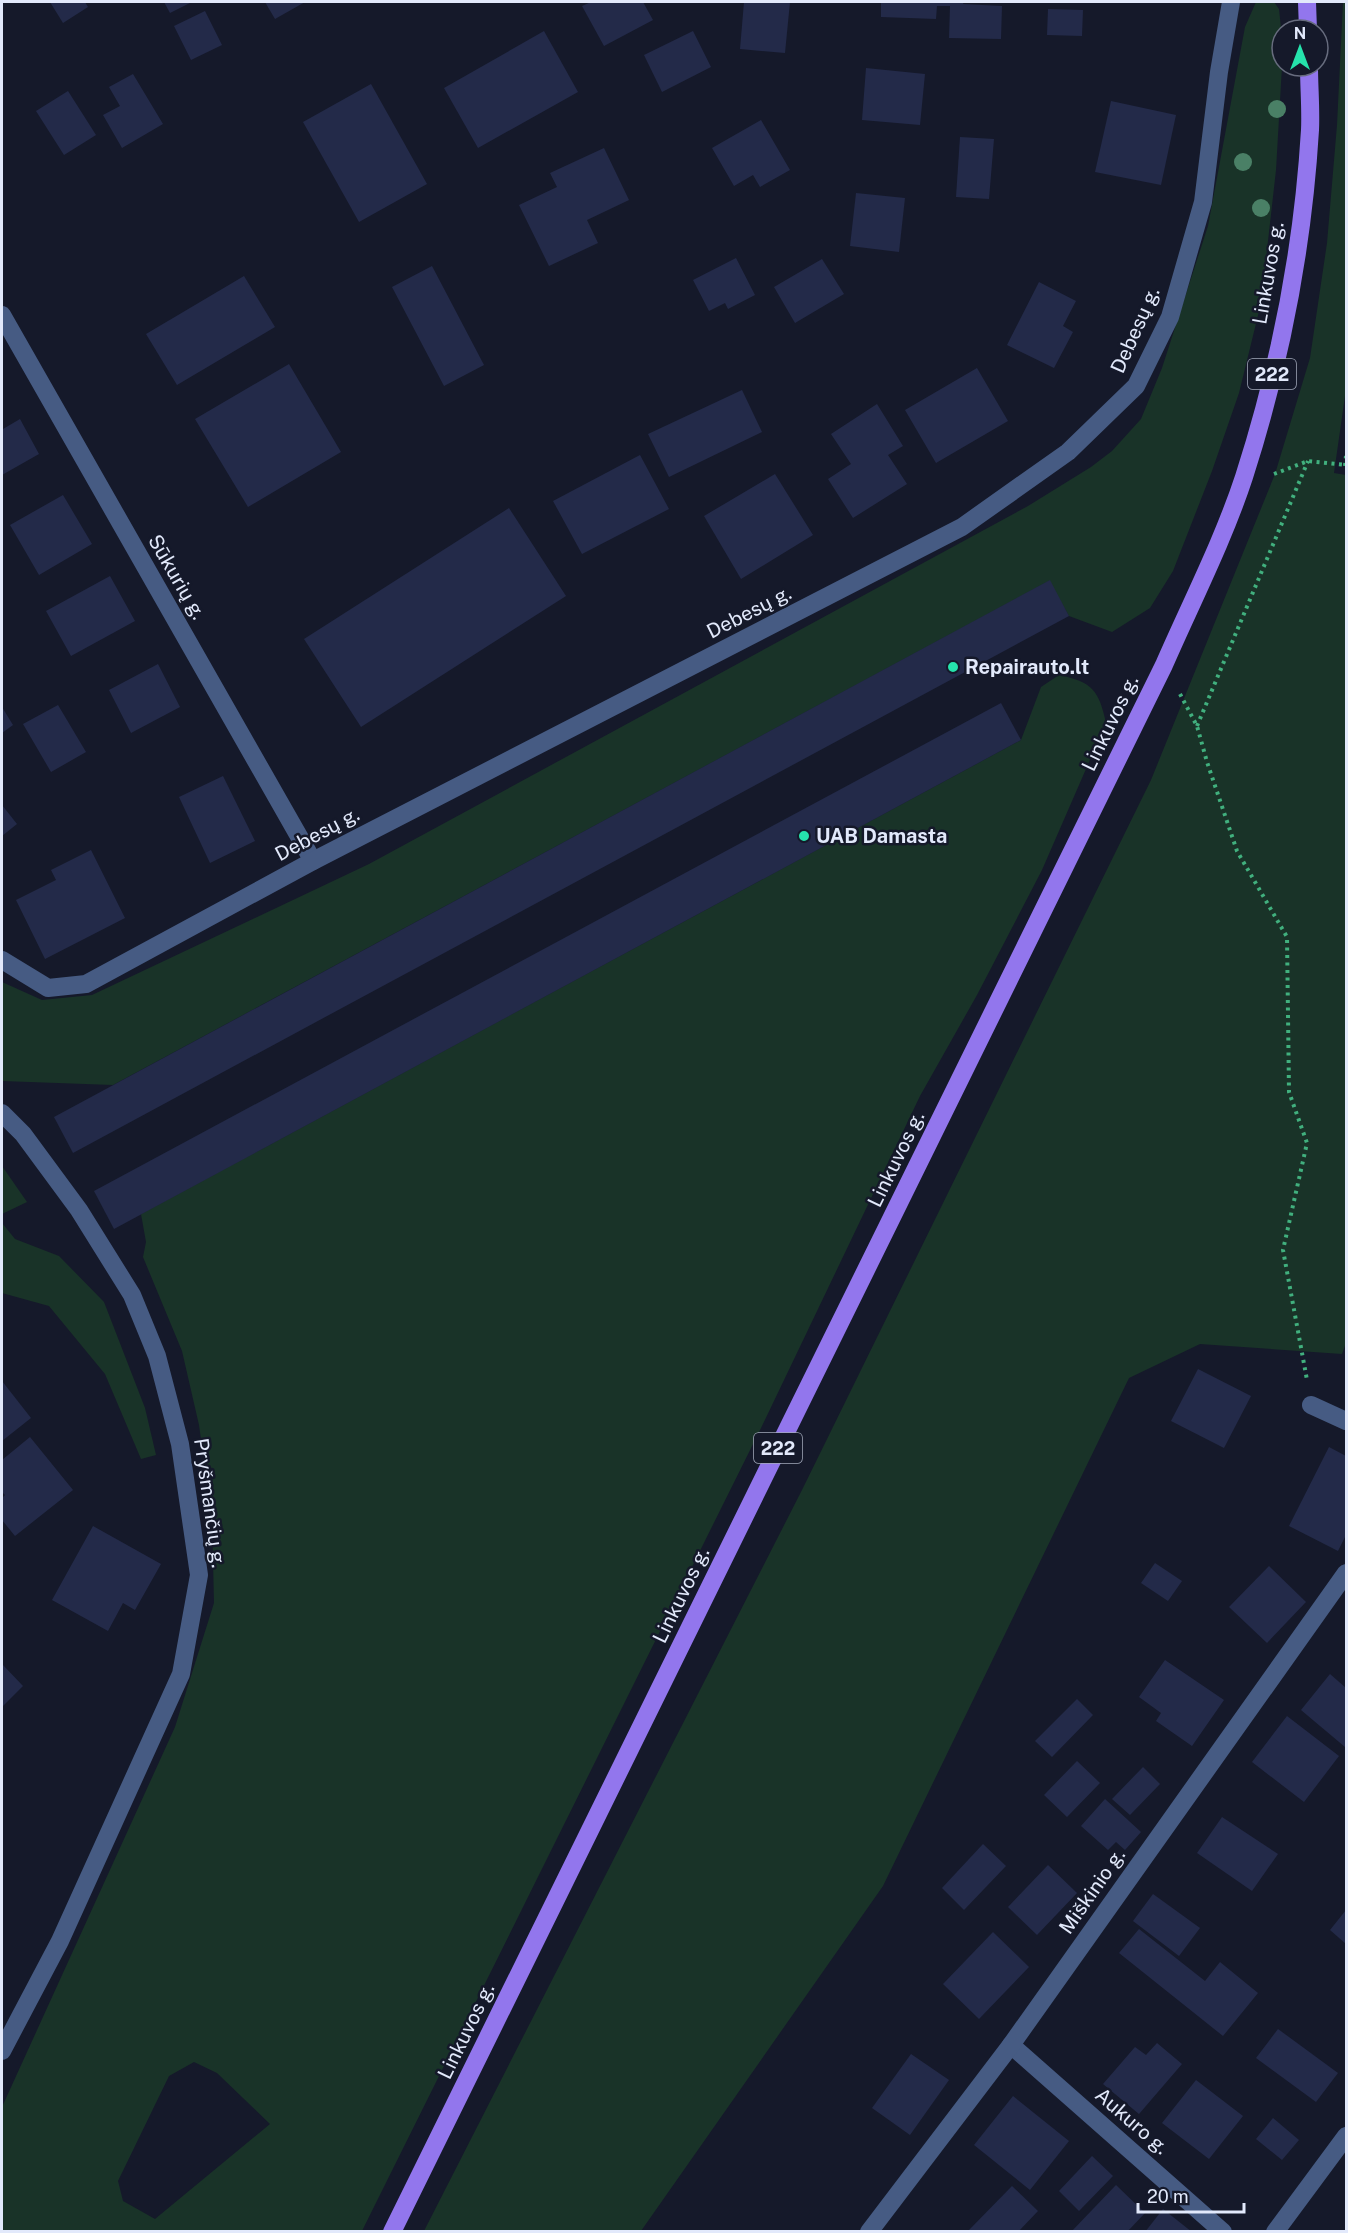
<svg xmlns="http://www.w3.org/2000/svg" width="1348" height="2233" font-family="'Public Sans',sans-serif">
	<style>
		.green { fill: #193328; fill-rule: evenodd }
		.building { fill: #232a49 }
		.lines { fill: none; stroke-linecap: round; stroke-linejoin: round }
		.path { stroke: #41b07e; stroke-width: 4; stroke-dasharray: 3 4.5; stroke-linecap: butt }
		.minor { stroke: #465b83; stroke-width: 18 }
		.major { stroke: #9276ed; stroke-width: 18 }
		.tree { fill: #4a8066 }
		.poi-dot { fill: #26e3ac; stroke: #15192a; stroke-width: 2 }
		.labels { text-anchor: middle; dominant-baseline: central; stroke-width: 5; stroke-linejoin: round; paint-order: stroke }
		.shield { fill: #15192a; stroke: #a4abbc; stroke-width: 1.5 }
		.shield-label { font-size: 18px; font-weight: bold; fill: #e2e9fb }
		.street-label { font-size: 20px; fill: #e2e9fb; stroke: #15192a }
		.poi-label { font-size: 20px; font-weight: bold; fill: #e2e9fb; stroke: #15192a; text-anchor: start }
	</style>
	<rect width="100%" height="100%" fill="#15192a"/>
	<g class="green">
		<path d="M1256,2H1274L1279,9L1282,37V66L1276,170L1261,303L1239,393L1212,471L1173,571L1150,608L1112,632L1069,616L1049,581L113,1085L2,1081V982L42,1000L92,995L369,864L1028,506L1091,467L1112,451L1141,419L1162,368L1208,226L1245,27Z"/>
		<path d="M1343,2H1346V389L1334,473L1346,475V1343L1342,1354L1200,1344L1129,1378L883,1886L641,2231H424L802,1490L1151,780L1275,474L1310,358L1327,243L1337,125Z"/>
		<path d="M1059,675C1092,682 1099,690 1106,723L1042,870L977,995L920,1096L761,1428L362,2231L2,2232V2107L175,1727L214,1603L212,1517L199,1425L182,1351L143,1257L146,1242L141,1214L1021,740L1041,687ZM194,2062L217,2073L270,2124L155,2219L123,2201L118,2181L169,2076Z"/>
		<path d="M2,1166L27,1202L2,1214Z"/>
		<path d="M2,1223L15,1239L59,1256L104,1302L145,1408L156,1455L141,1459L105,1374L49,1306L2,1293Z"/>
	</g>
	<g class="building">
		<path d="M50,2H85L88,7L63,23Z"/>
		<path d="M164,2H192L170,13Z"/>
		<path d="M265,2H305L275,19Z"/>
		<path d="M591,2H643L653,20L604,46L582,6Z"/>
		<path d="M744,2H790L785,53L740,49Z"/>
		<path d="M881,2H964L963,4L1002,6L1001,39L949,38L950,6H937L936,19L881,17Z"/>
		<path d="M1048,9L1083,10L1082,36L1047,35Z"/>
		<path d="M205,11L222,45L191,60L174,26Z"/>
		<path d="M544,31L578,92L478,148L444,88Z"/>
		<path d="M693,31L711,67L662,92L644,55Z"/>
		<path d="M866,68L925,74L920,125L862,120Z"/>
		<path d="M133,74L163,124L122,148L103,115L120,106L109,87Z"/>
		<path d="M371,84L427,184L359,222L303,122Z"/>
		<path d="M68,91L96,135L64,155L36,111Z"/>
		<path d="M1111,101L1176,115L1161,185L1095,172Z"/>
		<path d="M761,120L790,170L760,187L753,175L734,186L712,148Z"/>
		<path d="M960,137L994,139L989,199L956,197Z"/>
		<path d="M604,148L629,200L587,220L598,243L549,266L519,205L557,187L550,173Z"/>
		<path d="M856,193L905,198L899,252L850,246Z"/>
		<path d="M736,258L755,295L728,309L725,303L709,311L693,280Z"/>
		<path d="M822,259L844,294L795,323L774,287Z"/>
		<path d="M432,266L484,365L444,386L392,287Z"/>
		<path d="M244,276L275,327L177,385L146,334Z"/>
		<path d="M1039,282L1076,301L1063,326L1073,332L1054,368L1007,345Z"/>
		<path d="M289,364L341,452L248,507L195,419Z"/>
		<path d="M977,368L1008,421L936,463L905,410Z"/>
		<path d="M742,390L762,432L669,477L648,434Z"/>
		<path d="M877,404L903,446L888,455L907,484L853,518L828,479L851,464L831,434Z"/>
		<path d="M20,419L39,454L2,475V426L3,429Z"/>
		<path d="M640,455L669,509L582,554L553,501Z"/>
		<path d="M775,474L813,535L741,579L704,516Z"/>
		<path d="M63,495L92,544L39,575L10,525Z"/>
		<path d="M509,508L566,596L361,727L304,639Z"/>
		<path d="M110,576L135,621L71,656L46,611Z"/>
		<path d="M1050,580L1069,616L73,1153L54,1117Z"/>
		<path d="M158,664L180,707L131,733L109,690Z"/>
		<path d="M1001,703L1021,740L114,1229L94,1191Z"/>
		<path d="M58,705L86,752L51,772L23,724Z"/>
		<path d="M2,707L13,725L2,733Z"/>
		<path d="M223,776L255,841L210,863L179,797Z"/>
		<path d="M2,805L17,824L2,836Z"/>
		<path d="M91,850L125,918L45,959L16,900L56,880L51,870Z"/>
		<path d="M1198,1369L1251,1396L1224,1448L1171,1421Z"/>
		<path d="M2,1381L31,1418L2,1441Z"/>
		<path d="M30,1437L73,1490L15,1536L2,1520V1498L5,1495L2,1492V1460Z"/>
		<path d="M1329,1447L1346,1456V1535L1338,1551L1289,1526Z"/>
		<path d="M93,1526L161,1564L135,1610L123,1603L108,1631L52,1600Z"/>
		<path d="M1155,1563L1182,1581L1168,1601L1141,1583Z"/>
		<path d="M1269,1566L1306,1602L1267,1643L1229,1607Z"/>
		<path d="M1165,1660L1224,1700L1192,1746L1156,1721L1161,1713L1139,1697Z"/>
		<path d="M2,1664L23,1686L2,1707Z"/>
		<path d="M1330,1674L1346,1688L1345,1747L1301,1710Z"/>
		<path d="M1077,1699L1093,1715L1052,1757L1035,1741Z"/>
		<path d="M1287,1716L1339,1756L1304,1802L1252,1762Z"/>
		<path d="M1077,1761L1100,1783L1067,1817L1044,1795Z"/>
		<path d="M1143,1767L1160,1784L1130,1815L1112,1799Z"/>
		<path d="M1105,1799L1141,1832L1125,1850L1116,1842L1108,1850L1081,1826Z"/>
		<path d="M1222,1817L1278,1854L1252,1891L1197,1853Z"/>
		<path d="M983,1844L1006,1866L964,1910L942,1888Z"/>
		<path d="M1048,1865L1077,1893L1037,1935L1008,1907Z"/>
		<path d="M1153,1894L1200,1928L1179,1956L1133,1921Z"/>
		<path d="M1346,1910V1944L1330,1930Z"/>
		<path d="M1139,1929L1205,1981L1220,1962L1258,1993L1223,2036L1119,1953Z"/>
		<path d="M993,1932L1029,1967L979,2019L943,1984Z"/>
		<path d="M1278,2029L1338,2073L1316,2102L1256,2058Z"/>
		<path d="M1157,2043L1182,2064L1139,2114L1103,2084L1135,2047L1146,2055Z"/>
		<path d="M911,2054L949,2080L910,2135L872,2108Z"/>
		<path d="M1196,2080L1243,2116L1209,2159L1162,2123Z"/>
		<path d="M1013,2096L1069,2141L1030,2190L974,2145Z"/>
		<path d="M1273,2118L1299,2140L1282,2160L1256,2139Z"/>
		<path d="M1092,2156L1113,2176L1079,2211L1059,2191Z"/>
		<path d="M1116,2185L1145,2213L1127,2232H1071Z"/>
		<path d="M1012,2186L1038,2211L1018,2232H970L969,2230Z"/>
		<path d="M1163,2209L1192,2232H1145Z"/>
	</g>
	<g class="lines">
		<g class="path">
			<path d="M1345,466L1346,456"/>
			<path d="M1274,474L1308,461L1346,465"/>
			<path d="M1180,694L1197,726L1207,762L1237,851L1287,937L1289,1092L1307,1143L1283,1250L1307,1380"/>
			<path d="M1197,726L1308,461"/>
		</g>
		<g class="minor">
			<path d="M2,315L313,861"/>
			<path d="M2,960L48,988L86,984L313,861L962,527L1068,452L1136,386L1170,317L1203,202L1219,72L1231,2"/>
			<path d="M2,1113L23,1134L79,1210L132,1295L157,1356L180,1444L199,1575L181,1674L60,1941L2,2051"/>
			<path d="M1311,1405L1346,1421"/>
			<path d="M1011,2045L1223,2232"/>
			<path d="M869,2232L1011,2045L1346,1573"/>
			<path d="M1275,2232L1346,2136"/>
		</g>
		<g class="major">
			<path d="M1307,2L1308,30"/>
			<path d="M392,2232L1164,665C1191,603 1223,541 1244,477C1280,365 1303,247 1310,130C1311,109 1309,87 1309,66"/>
		</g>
	</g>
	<g class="tree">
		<circle cx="1277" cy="109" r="9"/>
		<circle cx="1243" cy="162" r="9"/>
		<circle cx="1261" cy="208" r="9"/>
	</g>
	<g class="poi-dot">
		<circle cx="953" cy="667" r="6"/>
		<circle cx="804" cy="836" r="6"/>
	</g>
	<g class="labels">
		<g class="shield">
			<rect x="1248" y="359" width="48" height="30" rx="4.5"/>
			<rect x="754" y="1433" width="48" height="30" rx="4.5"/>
		</g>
		<g class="shield-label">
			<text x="1272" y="374">222</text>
			<text x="778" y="1448">222</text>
		</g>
		<g class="street-label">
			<text transform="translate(1268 273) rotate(-80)">Linkuvos g.</text>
			<text transform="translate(1135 330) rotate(-66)">Debesų g.</text>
			<text transform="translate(177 577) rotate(60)">Sūkurių g.</text>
			<text transform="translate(749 612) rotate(-27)">Debesų g.</text>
			<text transform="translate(1110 723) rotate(-64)">Linkuvos g.</text>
			<text transform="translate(317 834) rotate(-28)">Debesų g.</text>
			<text transform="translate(896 1159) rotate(-64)">Linkuvos g.</text>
			<text transform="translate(210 1503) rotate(82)">Pryšmančių g.</text>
			<text transform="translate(681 1595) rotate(-64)">Linkuvos g.</text>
			<text transform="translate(1092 1891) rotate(-55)">Miškinio g.</text>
			<text transform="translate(466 2031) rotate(-64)">Linkuvos g.</text>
			<text transform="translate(1132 2121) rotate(41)">Aukuro g.</text>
		</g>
		<g class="poi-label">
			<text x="965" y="667">Repairauto.lt</text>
			<text x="816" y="836">UAB Damasta</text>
		</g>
	</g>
	<rect width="1348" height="2233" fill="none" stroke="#e2e9fb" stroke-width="6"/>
	<g transform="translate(1300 48)"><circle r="28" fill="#15192a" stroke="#676c7e" stroke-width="1.5"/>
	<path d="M0-4.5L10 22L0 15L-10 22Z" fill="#26e3ac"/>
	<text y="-9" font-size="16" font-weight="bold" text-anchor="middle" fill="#e2e9fb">N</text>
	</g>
	<path d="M1138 2203v9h106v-9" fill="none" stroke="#e2e9fb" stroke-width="3"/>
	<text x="1147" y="2203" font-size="18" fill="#e2e9fb" stroke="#15192a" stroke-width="4.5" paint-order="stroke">20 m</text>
</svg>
